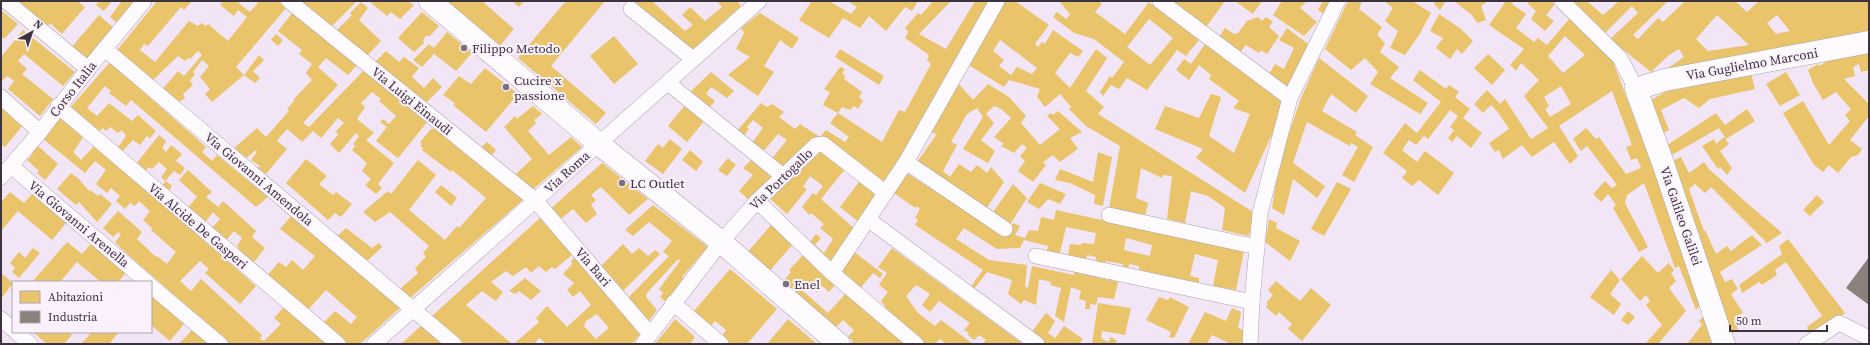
<svg xmlns="http://www.w3.org/2000/svg" width="1870" height="345" font-family="'Source Serif 4',serif">
	<style>
		.homes { fill: #e9c46a; fill-rule: evenodd }
		.industry { fill: #8a817c }
		.lines { fill: none; stroke-linecap: round; stroke-linejoin: round }
		.street-casing { stroke: #aca2ae; stroke-width: 16 }
		.secondary-casing { stroke: #aca2ae; stroke-width: 23 }
		.street { stroke: #fdfbfe; stroke-width: 15 }
		.secondary { stroke: #fdfbfe; stroke-width: 22 }
		.poi-dot { fill: #7b717e; stroke: #faf1fd; stroke-width: 1.5 }
		.labels { text-anchor: middle; dominant-baseline: central; stroke-width: 4; stroke-linejoin: round; paint-order: stroke }
		.poi-label { font-size: 13px; fill: #3b333e; stroke: #faf1fd; text-anchor: start }
		.street-label { font-size: 13px; fill: #3b333e; stroke: #faf1fd }
	</style>
	<rect width="100%" height="100%" fill="#f2e5f6"/>
	<g class="homes">
		<path d="M18,1H77L85,7L62,34L50,23L48,26Z"/>
		<path d="M99,1H112L104,11L96,5Z"/>
		<path d="M122,1H135L117,23L110,17Z"/>
		<path d="M157,1H192L184,10L181,7L148,46L144,44L140,50L155,62L189,21L198,26L201,23L206,26L208,24L228,41L247,17L238,10L234,16L220,5L223,1H236L250,12L258,3L256,1H278L286,8L236,67L244,75L212,102L205,94L210,89L200,77L209,66L202,60L193,72L195,74L190,81L193,85L183,94L185,98L176,104L161,91L178,71L184,76L202,55L198,51L190,59L188,58L185,61L178,56L150,83L114,54Z"/>
		<path d="M302,1H334L336,3L338,1H357L328,30L298,6Z"/>
		<path d="M372,1H408L414,5L400,19L391,12L387,16L371,3Z"/>
		<path d="M443,1H482L514,29L498,48Z"/>
		<path d="M512,1H524L519,7Z"/>
		<path d="M564,1H605L551,66L606,113L596,124L518,58L565,2Z"/>
		<path d="M630,1H652L685,31L693,25L682,15L690,7L705,21L722,7L717,1H737L741,6L691,51Z"/>
		<path d="M812,1H829L851,14L857,7L848,1H918L912,11L905,7L886,31L869,16L860,28L843,18L829,38L799,20Z"/>
		<path d="M933,1H951L919,34L946,49L975,1H992L887,186L820,137L826,130L845,142L849,137L830,123L838,113L882,142L899,110L905,112L931,64L927,60L929,55L905,38L908,32L905,28L918,13L921,15Z"/>
		<path d="M1002,1H1015L1049,25L1035,44L1038,47L1042,42L1045,44L1053,30L1083,51L1078,57L1070,53L1055,73L1070,88L1096,49L1107,58L1086,91L1104,107L1098,114L1253,212L1249,236L1222,230L1225,208L1208,196L1191,191L1185,223L1167,219L1172,176L1163,175L1162,178L1141,168L1136,198L1148,203L1145,217L1109,209L1120,146L1086,126L1069,109L1071,107L1060,94L1045,107L1037,97L1040,89L1009,80L1004,87L967,64ZM1000,40L1037,68L1032,74L1017,67L1011,75L999,66L1004,60L993,51Z"/>
		<path d="M1059,1H1098L1102,4L1095,12L1125,34L1149,2L1199,40L1186,56L1177,50L1147,90L1127,78L1119,89L1111,85L1103,96L1100,92L1110,76L1112,78L1124,62L1094,39L1074,33L1053,17L1057,12L1066,19L1070,14ZM1149,19L1173,38L1150,65L1127,47Z"/>
		<path d="M1166,1L1195,2L1225,1L1204,30Z"/>
		<path d="M1235,1H1262L1253,14Z"/>
		<path d="M1282,1L1306,2L1300,8L1317,22L1304,36L1273,15Z"/>
		<path d="M1323,1H1336L1328,17L1318,10Z"/>
		<path d="M1348,1H1362L1359,9L1382,27L1377,35L1385,43L1380,52L1399,67L1390,78L1428,103L1420,114L1370,84L1378,72L1365,58L1351,70L1325,49Z"/>
		<path d="M1384,1H1415L1414,2L1431,13L1419,35L1405,55L1390,48L1398,31L1385,21L1393,8Z"/>
		<path d="M1435,1H1446L1440,10L1434,4Z"/>
		<path d="M1454,1H1488L1481,6L1486,20L1477,23L1472,15Z"/>
		<path d="M1506,1H1514L1512,4L1526,14L1516,28L1534,42L1538,38L1547,45L1570,18L1611,56L1703,301L1696,310L1679,266L1675,268L1644,183L1627,195L1625,203L1648,247L1639,252L1613,208L1616,205L1608,194L1601,202L1593,194L1605,181L1612,188L1617,185L1587,146L1581,151L1573,139L1586,128L1596,139L1599,137L1626,174L1641,168L1637,158L1631,160L1626,147L1632,145L1612,91L1559,126L1578,156L1570,164L1554,142L1532,157L1522,145L1503,159L1499,150L1495,152L1489,143L1509,129L1497,111L1491,105L1483,113L1474,104L1487,90L1500,104L1505,99L1531,139L1548,128L1524,96L1539,80L1521,63L1516,71L1510,65L1524,49L1489,25ZM1565,36L1585,55L1563,73L1548,56ZM1561,86L1571,104L1550,117L1545,109L1549,106L1544,97Z"/>
		<path d="M1529,1H1551L1555,4L1546,15L1554,21L1545,31L1531,19L1536,11L1527,3Z"/>
		<path d="M1566,1H1587L1603,15L1619,1H1668L1633,35L1638,39L1658,18L1663,22L1685,1H1735L1747,12L1759,1H1869V35L1669,73L1668,68L1684,57L1679,49L1669,55L1651,72L1610,39L1638,13L1632,6L1605,33ZM1717,15L1749,45L1708,51L1696,39ZM1777,15L1790,31L1776,34L1767,23Z"/>
		<path d="M361,2L368,8L359,20L381,41L364,59L333,34L352,15L350,13Z"/>
		<path d="M2,11L18,24L4,39L1,36Z"/>
		<path d="M293,12L357,65L348,75L326,58L318,67L338,85L303,123L309,127L365,69L428,121L398,158L376,141L387,127L380,122L383,119L389,124L396,116L379,101L381,99L372,92L361,103L365,107L357,119L374,133L366,140L394,163L378,184L382,188L376,194L365,185L371,179L362,171L367,163L352,150L355,146L353,144L359,136L356,133L339,153L330,144L338,135L336,131L344,123L338,118L321,138L313,131L302,142L287,129L277,141L287,149L266,174L258,168L260,166L251,160L257,152L256,150L244,160L233,149L257,128L266,137L289,111L287,109L294,101L293,100L312,80L306,73L312,64L299,54L302,50L278,31Z"/>
		<path d="M422,12L439,26L430,36H426L423,40L424,43L414,52L398,38Z"/>
		<path d="M760,13L799,38L792,49L780,40L764,66L774,72L758,96L728,75L750,57L736,49L744,33L741,28Z"/>
		<path d="M1439,14L1461,29L1473,41L1462,54L1457,49L1450,59L1436,48L1443,38L1430,31Z"/>
		<path d="M99,15L114,28L87,60L71,48Z"/>
		<path d="M1258,17L1262,21L1266,17L1273,22L1269,27L1279,36L1267,54L1261,50L1259,53L1246,45L1237,56L1217,40L1225,28L1234,34L1238,33L1247,21Z"/>
		<path d="M1287,28L1311,46L1291,89L1268,76L1275,64L1284,69L1294,48L1279,40Z"/>
		<path d="M23,30L75,72L63,86L24,54L18,61L27,69L22,74L53,99L40,116L8,89L14,81L7,76L1,82V57Z"/>
		<path d="M447,32L472,53L456,71L434,54L422,67L413,60L429,44L434,48Z"/>
		<path d="M276,34L283,40L278,46L271,40Z"/>
		<path d="M614,36L638,64L614,84L590,56Z"/>
		<path d="M1205,44L1275,94L1279,100L1286,104L1245,193L1196,158L1203,149L1155,129L1165,106L1199,118L1211,94L1221,97L1209,136L1234,153L1250,114L1233,108L1239,101L1209,79L1211,75L1199,65L1189,80L1176,70L1184,59L1191,64Z"/>
		<path d="M840,49L884,76L879,85L835,57Z"/>
		<path d="M386,51L399,62L404,57L419,68L412,77L424,88L433,78L442,87L424,105L373,64Z"/>
		<path d="M1869,51V70L1861,72L1859,64L1853,67L1855,76L1844,79L1869,104V116L1850,140L1862,149L1858,155L1851,157L1838,173L1829,165L1823,172L1814,165L1783,113L1803,101L1829,145L1850,121L1845,115L1851,109L1836,92L1823,100L1813,83L1808,70L1818,64L1819,66L1826,62V59Z"/>
		<path d="M1488,54L1505,70L1492,85L1474,68Z"/>
		<path d="M259,55L264,60L253,71L260,78L255,83L244,75Z"/>
		<path d="M1319,58L1368,96L1356,113L1331,94L1322,111L1357,132L1355,135L1373,147L1354,182L1342,175L1358,147L1351,143L1350,146L1307,122L1293,163L1325,186L1317,198L1293,179L1284,215L1272,208L1278,166L1301,98Z"/>
		<path d="M110,62L206,147L202,152L212,161L217,155L268,197L256,207L131,100L126,106L109,93L111,91L105,86L87,108L97,116L109,103L132,121L138,115L156,131L150,138L147,136L140,145L133,140L120,154L116,150L126,136L122,130L118,133L110,127L106,131L103,128L96,134L69,109Z"/>
		<path d="M840,67L845,69L842,73L845,76L844,79L862,92L859,97L863,101L858,109L854,106L850,110L842,107L838,113L823,105L830,92L824,89Z"/>
		<path d="M485,68L518,94L486,132L453,105L455,103L443,95L459,76L471,84Z"/>
		<path d="M1420,70L1446,89L1449,85L1459,92L1455,97L1470,109L1463,118L1482,133L1471,148L1457,136L1452,142L1448,138L1454,130L1450,127L1458,116L1450,110L1428,139L1424,136L1416,145L1409,140L1402,150L1417,162L1425,151L1454,173L1438,195L1419,180L1412,186L1402,178L1407,171L1383,153L1405,123L1417,133L1441,102L1413,80Z"/>
		<path d="M711,72L734,91L727,98L711,87L706,94L715,101L709,108L689,93Z"/>
		<path d="M1786,72L1800,95L1780,106L1766,84Z"/>
		<path d="M1751,74L1755,89L1710,99L1699,108L1684,98L1661,110L1669,130L1656,137L1644,104L1672,88Z"/>
		<path d="M958,83L973,100L988,84L1009,97L1026,116L1021,123L1040,145L1060,129L1047,116L1051,113L1053,115L1058,111L1082,132L1070,138L1078,149L1060,162L1053,155L1043,162L1046,165L1033,182L1018,171L1025,161L1020,156L1027,148L1022,144L1014,153L1001,146L1004,144L994,137L1011,118L1001,109L994,106L986,114L994,123L981,140L995,151L988,163L963,149L983,117L977,108L967,114L951,142L957,145L943,171L950,177L959,164L971,172L977,165L987,173L991,167L1004,182L984,212L917,162L937,134L931,132Z"/>
		<path d="M761,103L767,107L772,104L784,112L779,117L795,129L800,124L820,137L780,168L770,161L787,140L778,134L762,153L751,144L763,128L753,120L747,127L749,129L742,138L736,132Z"/>
		<path d="M686,104L705,120L687,142L668,126Z"/>
		<path d="M1,106L23,125L5,147L1,144Z"/>
		<path d="M533,106L542,114L534,120L536,123L528,131L549,155L571,137L582,147L530,192L516,174L532,159L504,127L515,116L517,119Z"/>
		<path d="M1747,109L1755,121L1726,139L1719,128L1665,159L1661,149L1716,113L1725,125Z"/>
		<path d="M62,115L85,135L73,152L81,160L95,145L256,286L240,304L205,273L209,269L200,261L180,281L191,291L201,279L262,335L260,339L264,341L281,324L274,318L284,307L327,344H230L125,252L115,242L121,235L118,232L113,237L103,228L118,211L142,232L137,239L156,257L157,256L167,264L176,252L151,230L152,228L143,220L150,211L139,201L135,206L130,203L125,209L116,201L120,196L111,188L107,193L96,184L106,170L95,161L85,173L42,138Z"/>
		<path d="M435,128L524,199L410,298L399,290L418,273L415,268L426,257L423,253L429,246L390,212L375,222L363,212L388,191L391,194L418,160L436,175L409,210L445,240L457,226L459,228L486,198L452,170L451,172L422,150L423,148L420,146L422,144L420,142L431,129Z"/>
		<path d="M159,135L166,141L162,148L166,152L171,145L182,154L176,161L185,168L180,175L174,171L165,181L161,177L167,169L159,162L152,169L149,167L144,172L136,164Z"/>
		<path d="M1724,137L1729,144L1720,151L1732,168L1727,175L1720,167L1718,169L1702,146L1714,139L1716,144Z"/>
		<path d="M670,139L682,149L663,174L645,161L658,144L663,148Z"/>
		<path d="M487,142L496,150L489,158L479,149Z"/>
		<path d="M37,145L58,164L45,180L37,173L39,171L27,160L33,154L30,152Z"/>
		<path d="M690,150L703,162L696,171L682,160Z"/>
		<path d="M818,152H823L845,169L821,199L857,231L832,261L809,243L816,234L821,238L815,245L824,253L833,239L820,228L824,224L811,213L809,215L802,207L813,193L816,195L823,186L810,176L803,187L807,189L787,214L769,198Z"/>
		<path d="M1098,152L1112,157L1103,206L1094,204L1095,195L1070,183L1055,180L1060,169L1093,182Z"/>
		<path d="M754,157L774,177L749,200L739,191L753,175L743,168Z"/>
		<path d="M1681,157L1689,173L1704,162L1709,169L1748,204L1782,233L1767,243L1711,187L1705,193L1695,184L1689,189L1704,231L1705,230L1716,254L1727,246L1731,251L1752,235L1762,245L1720,272L1725,282L1732,279L1738,289L1731,294L1743,313L1734,317L1738,330L1731,334L1667,163Z"/>
		<path d="M728,158L736,165L727,176L718,170Z"/>
		<path d="M306,159L327,176L319,184L333,195L336,192L352,204L341,217L335,213L328,220L286,183Z"/>
		<path d="M602,163L648,199L629,215L601,187L591,195L596,200L591,205L597,214L586,223L573,209L557,222L548,211Z"/>
		<path d="M188,170L212,192L206,197L218,207L223,201L256,231L252,237L265,248L251,266L237,246L242,238L234,231L224,243L210,230L220,219L213,212L203,225L186,210L197,197L179,180Z"/>
		<path d="M905,172L1005,236L1013,223L1020,226L1015,235L1025,238L1029,230L1038,231L1041,217L1054,220L1056,210L1244,251L1236,290L1213,286L1218,260L1195,254L1190,276L1199,278V283L1139,274V266L1129,264L1128,271L1123,269V264L1106,261L1105,264L1096,262V257L1087,255L1086,263L1067,259L1070,244L1081,245L1082,243L1094,244L1096,233L1066,227L1059,257L1046,255L1048,246L1024,240L1020,248L997,249L964,228L956,239L989,260L1027,265L1025,287L1028,288L1032,266L1074,275V272L1118,282L1114,299L1098,297L1096,305L1090,304V309H1085L1086,301L1079,299L1081,291L1071,287L1064,322L1055,316L1061,288L1050,285L1051,282L1039,279L1036,305L1024,300L1021,304L1008,294L1012,280L987,272L972,292L969,289L983,270L915,225L918,220L915,218L920,209L916,206L915,208L894,193ZM1126,238L1152,245L1150,256L1124,250Z"/>
		<path d="M71,173L79,179L89,191L90,190L98,196L100,194L112,204L97,222L79,202L76,205L57,189Z"/>
		<path d="M166,181L172,186L168,192L161,187Z"/>
		<path d="M859,182L880,197L860,223L840,207Z"/>
		<path d="M1337,182L1351,189L1324,236L1311,229Z"/>
		<path d="M1040,183L1066,194L1060,204L1048,199L1039,209L1027,202Z"/>
		<path d="M1013,184L1027,198L1009,226L991,215Z"/>
		<path d="M441,185L457,198L451,206L435,192Z"/>
		<path d="M10,192L24,203L33,193L67,222L52,240L18,211L1,231V202Z"/>
		<path d="M1817,195L1824,202L1810,216L1803,210Z"/>
		<path d="M653,205L708,247L682,277L684,278L666,302L660,297L663,293L659,289L680,261L678,259L647,293L646,297L657,310L647,323L626,300L669,256L663,252L672,241L649,222L633,236L625,230Z"/>
		<path d="M292,215L401,307L360,344H342L321,325L335,311L351,324L357,317L326,290L306,312L266,277L279,262L286,267L292,260L303,270L315,256L280,229Z"/>
		<path d="M540,218L573,254L555,269L552,267L546,272L539,266L531,273L526,267L513,276L506,271L491,282L503,292L496,301L482,291L466,305L512,344H463L432,316Z"/>
		<path d="M1269,219L1277,223L1276,228L1300,241L1290,261L1265,242Z"/>
		<path d="M772,224L794,243L766,275L744,256Z"/>
		<path d="M346,228L372,248L379,243L382,247L365,263L335,238Z"/>
		<path d="M1788,239L1845,313L1811,337L1807,327L1822,316L1786,262L1775,270L1777,275L1762,285L1759,282L1742,293L1739,285L1782,254L1779,246Z"/>
		<path d="M67,242L82,254L91,244L126,273L118,282H101L77,262L60,282H32Z"/>
		<path d="M623,244L632,254L639,248L648,256L655,250L660,254L620,294L597,270Z"/>
		<path d="M33,248L40,253L19,278L12,272L15,268L10,263L19,252L25,258Z"/>
		<path d="M892,248L1004,330L1023,344H982L986,340L979,335L974,340L968,335L969,333L964,330L970,323L939,301L930,312L922,305L930,294L916,285L906,296L918,313L935,326L941,320L973,344H946L940,339L935,344H924L883,310L885,306L881,301L888,292L879,285L887,273L878,267Z"/>
		<path d="M853,251L883,274L880,278L873,273L859,290L839,272Z"/>
		<path d="M803,255L836,284L829,292L822,286L817,292L805,282L803,291L828,313L848,291L909,344H863L861,342L859,344H851L853,341L848,337L854,330L843,320L832,331L780,285L791,272L789,270Z"/>
		<path d="M1642,256L1658,273L1669,263L1674,270L1671,273L1676,281L1669,288L1686,311L1658,344H1645L1662,325L1646,305L1650,301L1646,295L1640,301L1621,279Z"/>
		<path d="M575,257L641,333L632,344H547L539,338L534,344H516L515,343L539,322L536,318L547,306L567,327L591,305L580,291L573,297L567,290L574,283L563,274L572,264L571,261ZM597,314L609,328L596,339L584,326L586,321Z"/>
		<path d="M730,269L777,309L747,344H729L721,337L726,330L715,321L710,327L693,312Z"/>
		<path d="M1611,270L1620,280L1610,294L1621,304L1614,315L1590,297Z"/>
		<path d="M1,273L13,283L1,299Z"/>
		<path d="M525,278L541,291L531,300L519,291L515,294L509,291Z"/>
		<path d="M1276,281L1300,301L1311,288L1331,305L1302,341L1288,329L1292,324L1279,312L1276,316L1266,307L1268,304L1266,303L1273,295L1268,290Z"/>
		<path d="M151,295L184,324L170,341L151,325Z"/>
		<path d="M1159,297L1168,300L1170,297L1189,307L1174,338L1169,337L1171,332L1146,320Z"/>
		<path d="M1098,303L1131,308L1125,335L1102,331L1101,338L1108,342L1111,337L1117,341L1115,344H1092Z"/>
		<path d="M1232,308L1241,312L1238,328L1245,331L1242,344H1231L1212,335L1207,344H1188L1205,312L1226,321Z"/>
		<path d="M1628,311L1635,317L1628,325L1621,320Z"/>
		<path d="M1046,313L1055,321L1048,333L1055,338L1064,326L1083,339L1079,344H1042L1030,334Z"/>
		<path d="M1707,313L1718,344H1687L1702,325L1699,321Z"/>
		<path d="M675,319L695,337L690,344H655Z"/>
		<path d="M788,319L817,344H767Z"/>
		<path d="M422,325L443,344H401Z"/>
		<path d="M192,330L208,344H179Z"/>
		<path d="M33,332H68L72,335L64,344H47Z"/>
		<path d="M92,332H119L109,344H81Z"/>
	</g>
	<path class="industry" d="M1869,257V305L1846,288Z"/>
	<g class="lines">
		<defs>
			<g id="street">
				<path d="M6,1L88,69"/>
				<path d="M289,1L535,200L650,334"/>
				<path d="M1160,1L1290,98"/>
				<path d="M1562,1L1620,58L1636,89"/>
				<path d="M631,9L693,59"/>
				<path d="M105,49L454,344"/>
				<path d="M668,83L783,176"/>
				<path d="M1,97L40,132"/>
				<path d="M58,106L338,344"/>
				<path d="M906,162L1005,229"/>
				<path d="M11,166L147,282"/>
				<path d="M1,177L40,132L88,69L144,1"/>
				<path d="M757,201L832,273L916,344"/>
				<path d="M1109,215L1257,247"/>
				<path d="M869,220L1037,344"/>
				<path d="M1036,256L1252,302"/>
				<path d="M832,273L906,162L997,1"/>
				<path d="M151,286L220,344"/>
				<path d="M673,303L721,344"/>
				<path d="M1,319L13,329"/>
				<path d="M16,332L30,344"/>
				<path d="M374,344L759,1"/>
				<path d="M643,344L721,242L757,201L816,145L823,144L886,193"/>
				<path d="M1250,344L1252,302L1260,213L1290,98L1338,1"/>
				<path d="M1807,344L1839,323L1869,338"/>
			</g>
			<g id="secondary">
				<path d="M430,1L599,144L721,242L839,344"/>
				<path d="M1724,344L1664,166L1636,89L1665,80L1869,42"/>
			</g>
		</defs>
		<use href="#street" class="street-casing"/>
		<use href="#secondary" class="secondary-casing"/>
		<use href="#street" class="street"/>
		<use href="#secondary" class="secondary"/>
	</g>
	<g class="poi-dot">
		<circle cx="464" cy="48" r="4"/>
		<circle cx="506" cy="87" r="4"/>
		<circle cx="622" cy="183" r="4"/>
		<circle cx="786" cy="284" r="4"/>
	</g>
	<g class="labels">
		<g class="poi-label">
			<text x="472" y="48">Filippo Metodo</text>
			<text x="514" y="80">Cucire x<tspan x="514" dy="15">passione</tspan></text>
			<text x="630" y="183">LC Outlet</text>
			<text x="794" y="284">Enel</text>
		</g>
		<g class="street-label">
			<text transform="translate(1752 64) rotate(-10)">Via Guglielmo Marconi</text>
			<text transform="translate(73 89) rotate(-52)">Corso Italia</text>
			<text transform="translate(412 101) rotate(39)">Via Luigi Einaudi</text>
			<text transform="translate(567 172) rotate(-42)">Via Roma</text>
			<text transform="translate(259 179) rotate(40)">Via Giovanni Amendola</text>
			<text transform="translate(781 179) rotate(-44)">Via Portogallo</text>
			<text transform="translate(1681 216) rotate(71)">Via Galileo Galilei</text>
			<text transform="translate(79 224) rotate(40)">Via Giovanni Arenella</text>
			<text transform="translate(198 226) rotate(40)">Via Alcide De Gasperi</text>
			<text transform="translate(593 267) rotate(49)">Via Bari</text>
		</g>
	</g>
	<rect width="1870" height="345" fill="none" stroke="#3b333e" stroke-width="4"/>
	<rect x="12" y="281" width="140" height="52" fill="#faf1fd" stroke="#aea5b1"/>
	<rect x="20" y="291" width="20" height="12" fill="#e9c46a" stroke="#aea5b1"/>
	<text x="48" y="301" font-size="12" fill="#3b333e">Abitazioni</text>
	<rect x="20" y="311" width="20" height="12" fill="#8a817c" stroke="#aea5b1"/>
	<text x="48" y="321" font-size="12" fill="#3b333e">Industria</text>
	<g transform="translate(32 32) rotate(40)" stroke="#faf1fd" stroke-width="3" paint-order="stroke">
	<path d="M0-3L7 15L0 10L-7 15Z" fill="#3b333e"/>
	<text y="-6" font-size="11" font-weight="bold" text-anchor="middle" fill="#3b333e">N</text>
	</g>
	<path d="M1730 325v6h97v-6" fill="none" stroke="#3b333e" stroke-width="2"/>
	<text x="1736" y="325" font-size="12" fill="#3b333e" stroke="#faf1fd" stroke-width="3" paint-order="stroke">50 m</text>
</svg>
